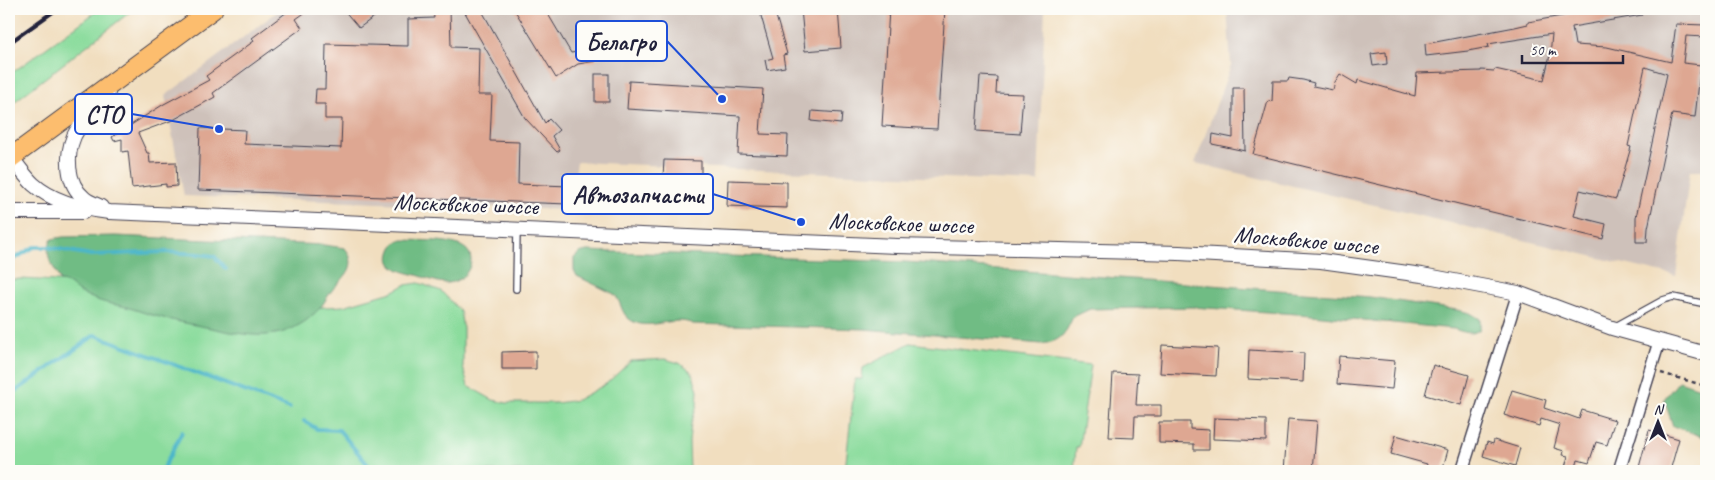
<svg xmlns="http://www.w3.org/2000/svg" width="1715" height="480" font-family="Caveat,sans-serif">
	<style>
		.industrial { fill: #cec1ba }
		.green { fill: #8bdc9d; stroke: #567f6c }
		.forest { fill: #70bc84; stroke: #496f60 }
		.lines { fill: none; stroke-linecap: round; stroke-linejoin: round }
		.stream { stroke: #4bb6c9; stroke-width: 4 }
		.building { fill: #dea792 }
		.service-casing { stroke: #413e4f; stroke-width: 8 }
		.minor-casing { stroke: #413e4f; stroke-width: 14 }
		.tertiary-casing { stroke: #413e4f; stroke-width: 16 }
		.trunk-casing { stroke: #413e4f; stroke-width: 21 }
		.path { stroke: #413e4f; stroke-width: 2.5; stroke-dasharray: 4 4; stroke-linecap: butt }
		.service { stroke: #fff; stroke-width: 5.5 }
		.minor { stroke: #fff; stroke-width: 11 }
		.tertiary { stroke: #fff; stroke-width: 14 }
		.trunk { stroke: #fcbd6e; stroke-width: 19 }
		.rail { stroke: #22223b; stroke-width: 4 }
		.labels { text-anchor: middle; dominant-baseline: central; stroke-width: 5; stroke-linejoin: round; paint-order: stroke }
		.street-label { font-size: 24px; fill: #22223b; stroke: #fdfcf7 }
		.leader { fill: none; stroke: #1d4ed8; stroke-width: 2 }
		.callout-dot { fill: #1d4ed8; stroke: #fdfcf7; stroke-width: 2 }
		.callout { fill: #fdfcf7; stroke: #1d4ed8; stroke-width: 2 }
		.callout-label { font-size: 25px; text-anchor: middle; font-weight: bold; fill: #22223b }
	</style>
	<rect width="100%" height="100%" fill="#fdfcf7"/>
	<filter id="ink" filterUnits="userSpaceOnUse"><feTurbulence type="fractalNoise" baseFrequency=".02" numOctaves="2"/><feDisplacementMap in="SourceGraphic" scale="10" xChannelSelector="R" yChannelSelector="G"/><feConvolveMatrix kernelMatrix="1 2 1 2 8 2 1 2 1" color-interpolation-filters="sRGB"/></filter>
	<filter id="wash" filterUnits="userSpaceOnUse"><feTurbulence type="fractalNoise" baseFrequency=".0096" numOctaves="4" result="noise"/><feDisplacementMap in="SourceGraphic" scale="20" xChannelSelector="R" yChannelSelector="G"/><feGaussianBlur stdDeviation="1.12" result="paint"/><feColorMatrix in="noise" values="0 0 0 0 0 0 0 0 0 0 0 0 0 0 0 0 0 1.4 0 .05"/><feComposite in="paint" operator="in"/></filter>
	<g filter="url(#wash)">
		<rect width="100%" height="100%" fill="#f1debf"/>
		<g class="industrial">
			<path d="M281,9H1045L1038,182L577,162L569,210L184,196L165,96Z"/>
			<path d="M1227,9H1706V171L1690,170L1676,276L1195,163L1231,65Z"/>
		</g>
		<g class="green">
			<path d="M100,9H134L9,106V75Z"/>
			<path d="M21,279L74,282L273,310L343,306L392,292L405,285L419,283L441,291L460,311L463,328V367L468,386L493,400L507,403H557L577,400L606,384L631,361L665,359L679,363L692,372L698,390L697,405L691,424L689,442L690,471H9V280Z"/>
			<path d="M910,343L1091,365L1079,447H1076L1074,471H845L855,379H862L863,368Z"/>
		</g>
		<g class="forest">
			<path d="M115,236L324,245L345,248C359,266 345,276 333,289C328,295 325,302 320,308C314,314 307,321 299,325C271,342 241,334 211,328C184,323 159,318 133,309C122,305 111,305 100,301C93,299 86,295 79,292C72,287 68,281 60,281C54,265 42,256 52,239L63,237Z"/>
			<path d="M403,240C420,241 446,239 461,246C481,255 468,282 447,283C437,283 427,278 417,275C405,272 383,269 391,250C393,244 398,241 403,240Z"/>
			<path d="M587,251L906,262L1370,297L1457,310L1470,313L1480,319V329C1473,336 1463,332 1454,329L1312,315L1192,307L1090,309L1073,317C1065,334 1062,341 1042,344L864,329L693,324C672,314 646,334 628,318C621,312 621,301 614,294L577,276L574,270V258L579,253Z"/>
			<path d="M1679,381L1706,390V438L1673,426L1664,399Z"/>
		</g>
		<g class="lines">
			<g class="stream">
				<path d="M9,262L34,247H47L91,255L167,252L199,254L214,256L226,269"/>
				<path d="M9,396L95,335L290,408"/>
				<path d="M304,421L317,429L339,430L373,471"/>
				<path d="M162,471L182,432"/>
			</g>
		</g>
		<g id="blocks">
			<g class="building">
				<path d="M291,9H310L296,19L302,28L213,93L215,97L173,120L138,133L147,153H149L150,163L176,162L177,186L166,187V184L132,188L128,151L122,152V139L114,141L112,137L164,104L209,80L206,76L254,41L252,38Z"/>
				<path d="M343,9H385L359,28Z"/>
				<path d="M433,9H450L451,47L479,48L478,95H492L490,141L519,142L518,184L569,186L568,204L198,190L200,128L245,130L244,144L341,148L342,119H325V104H315L316,89H325L326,44L408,46V19L434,18Z"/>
				<path d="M463,9H481L545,123L549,119L559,130L552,136L560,150L557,152L525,118Z"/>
				<path d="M514,9H545L571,53L595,49L596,61L578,64L556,78Z"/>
				<path d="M759,9H774L787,54L783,55L785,67L767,70L765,60L773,58Z"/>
				<path d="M801,9H838L841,48L805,51Z"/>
				<path d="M889,9H945L937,129L882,126Z"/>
				<path d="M1601,9H1642V15L1572,27L1575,45L1607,47L1671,62L1676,24L1705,25V37L1686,36L1683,63L1701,65L1695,117L1672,114L1648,228L1647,242H1636V217L1667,74L1645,67L1628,146L1631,147L1616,199L1580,190L1574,216L1606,224L1603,239L1253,154L1268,101L1272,102L1273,81H1288L1289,78L1303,80L1314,83L1313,86L1333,90L1335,82L1340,74L1357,84L1358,80L1415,96L1417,73L1481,71V70L1494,71L1495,69L1544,80L1550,55L1552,34L1488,44L1489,47L1468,51L1426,56L1425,44L1515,27L1528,24V22Z"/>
				<path d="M1386,52L1387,64L1373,66L1371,54Z"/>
				<rect x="595" y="74" width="14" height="28"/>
				<path d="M980,76L997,77L996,93L1023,94L1020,134L976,131Z"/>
				<path d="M629,81L763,89L760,134L788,135L787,156L738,154L740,116L627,109Z"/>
				<path d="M1233,88H1244L1245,151L1212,144L1213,134L1233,138Z"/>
				<path d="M812,111L842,113L841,124L811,121Z"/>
				<path d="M664,160L701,161V178L663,177Z"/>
				<path d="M728,180L787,182V208L727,206Z"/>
				<path d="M1162,345L1218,348L1216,376L1160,373Z"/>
				<path d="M1249,350L1304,353L1303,382L1248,379Z"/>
				<path d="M536,351V369H502V352Z"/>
				<path d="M1339,356L1395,361L1392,389L1337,384Z"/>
				<path d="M1433,365L1469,375L1461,405L1425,395Z"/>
				<path d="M1113,373L1138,374L1136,405H1161V416H1135L1134,438L1109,437Z"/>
				<path d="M1512,390L1546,400L1544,408L1565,415V414L1579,419L1582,410L1615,420L1607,445L1596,442L1589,463L1578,460L1575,471H1564L1568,456L1563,455L1564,451L1554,448L1560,425L1541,419L1539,426L1504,415Z"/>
				<path d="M1214,418L1266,420V441L1213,439Z"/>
				<path d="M1288,419L1317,421L1313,471H1284Z"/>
				<path d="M1159,422H1190V429L1209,430V450H1194V444L1159,443Z"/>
				<path d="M1649,430L1679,439L1670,471H1638Z"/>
				<path d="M1396,435L1448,450L1442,471H1425L1427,464L1391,454Z"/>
				<path d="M1494,440L1520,448L1515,466L1483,456L1487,442L1493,444Z"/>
			</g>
		</g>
	</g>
	<g filter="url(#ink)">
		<use href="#blocks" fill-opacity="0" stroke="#413e4f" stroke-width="1"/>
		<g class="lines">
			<defs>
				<g id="service">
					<path d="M516,289L517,229"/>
					<path d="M1614,327L1663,300L1673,297L1706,304"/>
				</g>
				<g id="minor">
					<path d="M1462,471L1518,293"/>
					<path d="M1619,471L1659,342"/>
				</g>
				<g id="tertiary">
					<path d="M11,157C18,166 25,176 33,184C53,202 83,209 109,212L897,246L1179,253L1321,261L1422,275L1518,293L1612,328L1706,354"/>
					<path d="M101,207C95,204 88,202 84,198C66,183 66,155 74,136C82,120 96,106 108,93"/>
					<path d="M9,212H83"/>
				</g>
				<path id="trunk" d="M9,159L213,9"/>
			</defs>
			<use href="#service" class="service-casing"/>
			<use href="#minor" class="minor-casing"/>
			<use href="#tertiary" class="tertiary-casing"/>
			<use href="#trunk" class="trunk-casing"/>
			<path class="path" d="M1661,373L1706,386"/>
			<use href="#service" class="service"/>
			<use href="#minor" class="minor"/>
			<use href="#tertiary" class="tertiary"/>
			<use href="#trunk" class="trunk"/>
			<path class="rail" d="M9,43L57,9"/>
		</g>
	</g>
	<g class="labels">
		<g class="street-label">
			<text transform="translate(466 204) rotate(2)">Московское шоссе</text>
			<text transform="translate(901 223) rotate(2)">Московское шоссе</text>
			<text transform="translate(1306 240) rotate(5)">Московское шоссе</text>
		</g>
	</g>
	<path class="leader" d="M722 99L667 41M219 129L132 114M801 222L713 194"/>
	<g class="callout-dot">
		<circle cx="722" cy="99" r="5"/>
		<circle cx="219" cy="129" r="5"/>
		<circle cx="801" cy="222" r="5"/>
	</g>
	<g class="callout">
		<rect x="576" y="21" width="91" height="40" rx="5"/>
		<rect x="75" y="94" width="57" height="40" rx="5"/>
		<rect x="562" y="174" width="151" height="40" rx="5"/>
	</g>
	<g class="callout-label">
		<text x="621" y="50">Белагро</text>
		<text x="104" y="123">СТО</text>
		<text x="638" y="203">Автозапчасти</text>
	</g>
	<rect width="1715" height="480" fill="none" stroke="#fdfcf7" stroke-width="30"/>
	<g transform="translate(1658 422)" stroke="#fdfcf7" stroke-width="4" paint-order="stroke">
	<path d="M0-4L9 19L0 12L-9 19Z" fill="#22223b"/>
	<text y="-8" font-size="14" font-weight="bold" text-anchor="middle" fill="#22223b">N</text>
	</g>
	<path d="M1522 55v8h101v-8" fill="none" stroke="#22223b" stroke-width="2.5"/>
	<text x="1530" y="55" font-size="15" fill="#22223b" stroke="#fdfcf7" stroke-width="4" paint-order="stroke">50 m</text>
</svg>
